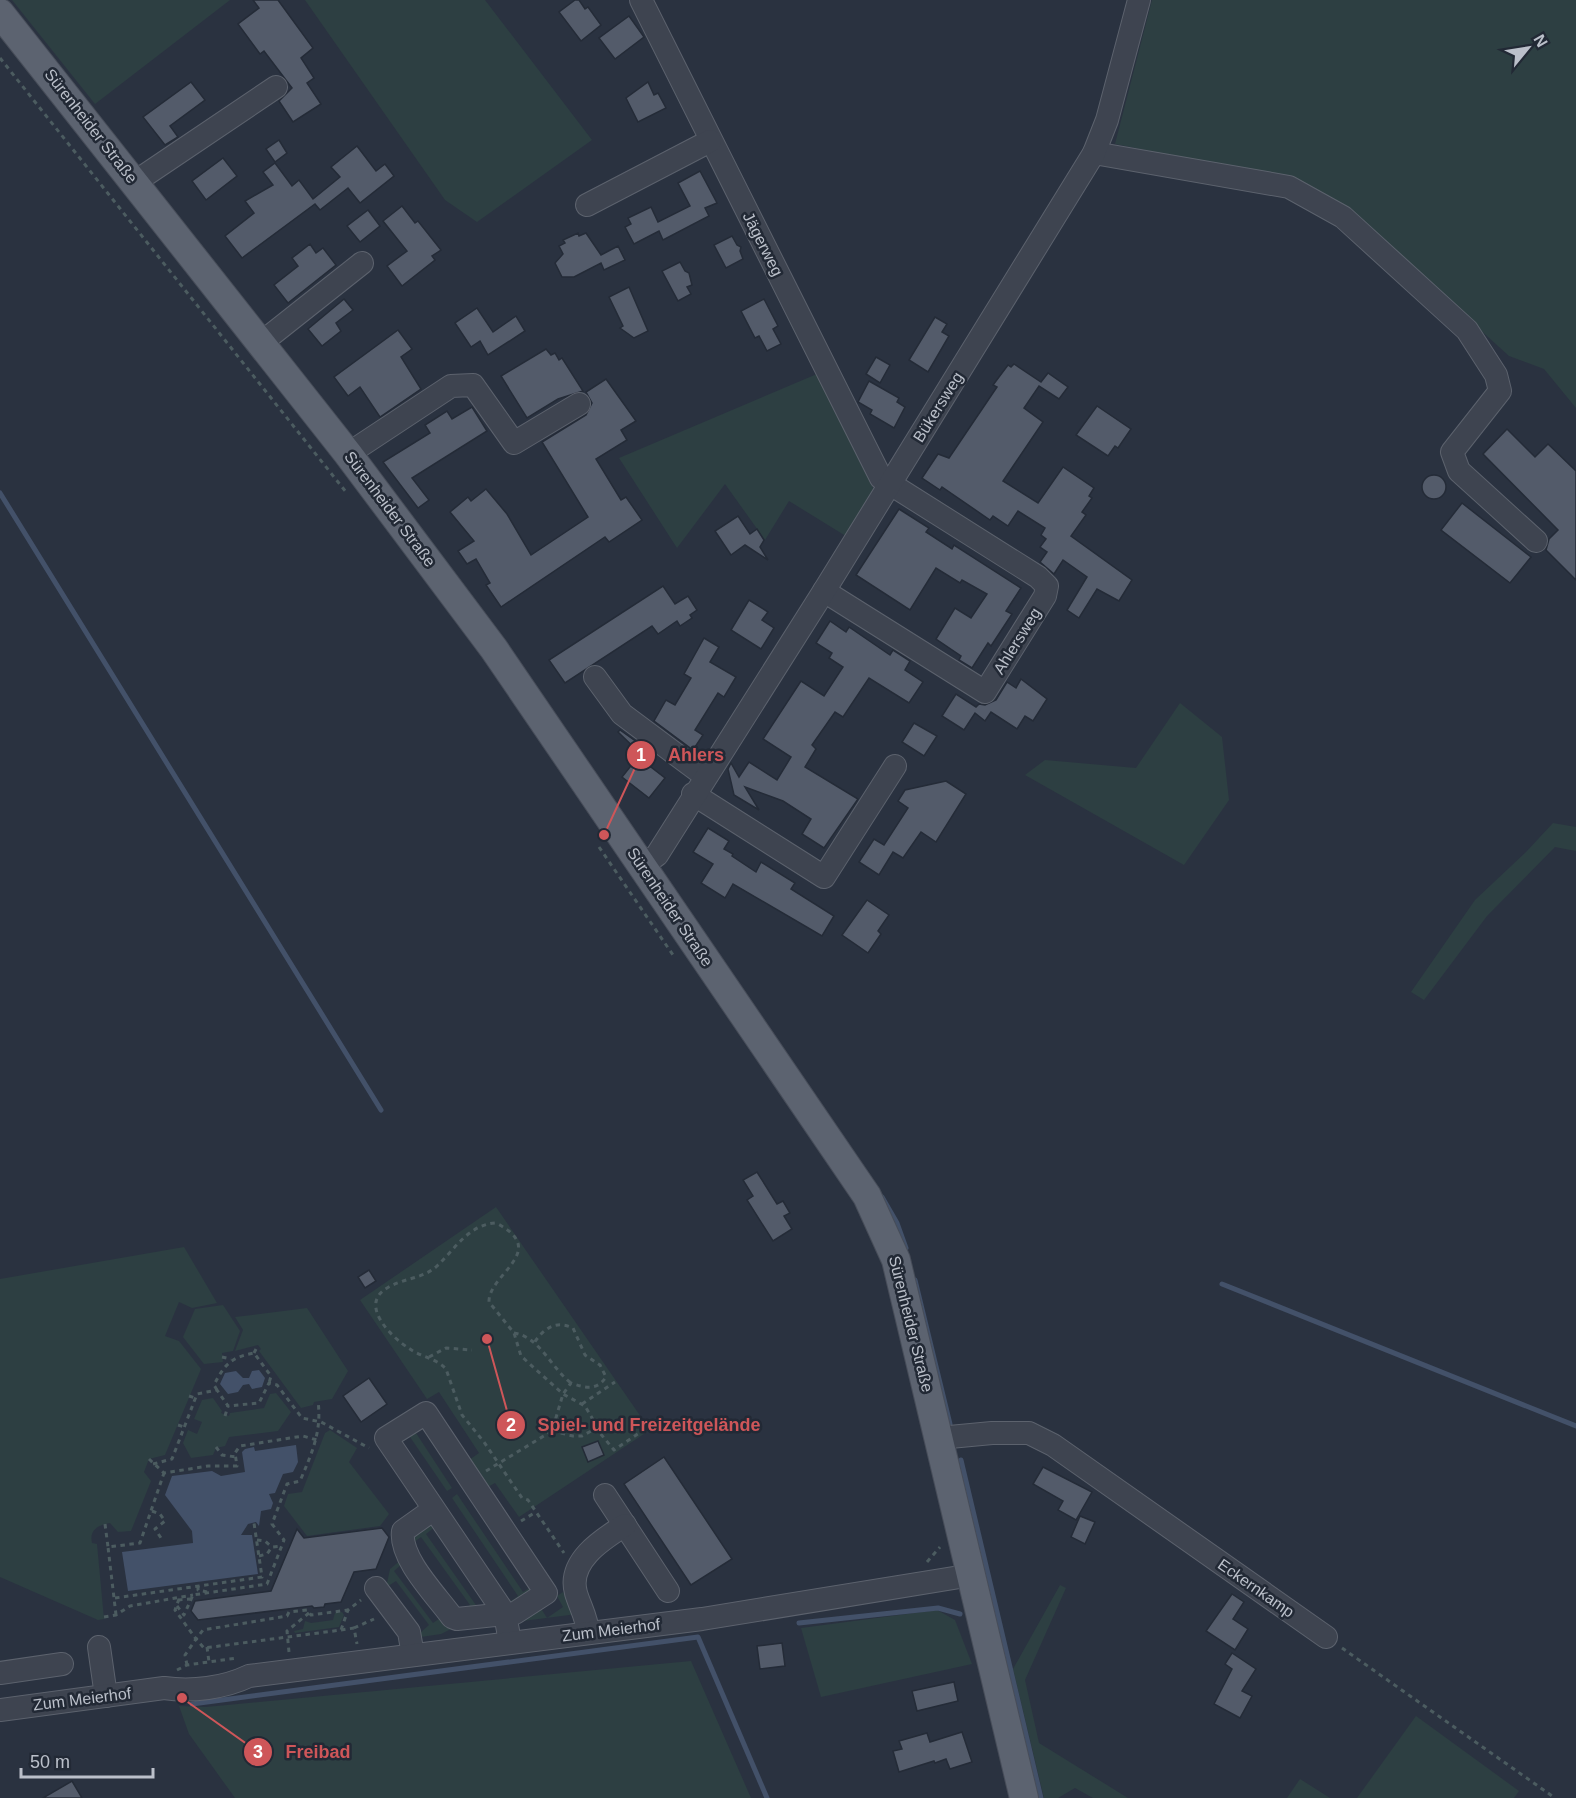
<svg xmlns="http://www.w3.org/2000/svg" width="1576" height="1798" font-family="Helvetica,sans-serif">
	<style>
		.green { fill: #2d3f42 }
		.water { fill: #435169 }
		.lines { fill: none; stroke-linecap: round; stroke-linejoin: round }
		.stream { stroke: #435169; stroke-width: 5 }
		.building { fill: #535b6a; stroke: #242b37; stroke-width: 1.5 }
		.minor-casing { stroke: #5c626d; stroke-width: 24 }
		.major-casing { stroke: #474d59; stroke-width: 30 }
		.path { stroke: #4c5c60; stroke-width: 3; stroke-dasharray: 4.5 4.5; stroke-linecap: butt }
		.minor { stroke: #3e4450; stroke-width: 22 }
		.major { stroke: #5c6370; stroke-width: 28 }
		.labels { text-anchor: middle; dominant-baseline: central; stroke-width: 5; stroke-linejoin: round; paint-order: stroke }
		.street-label { font-size: 16px; fill: #bbc0ca; stroke: #222935 }
		.leader { fill: none; stroke: #ce5659; stroke-width: 2 }
		.callout-dot { fill: #ce5659; stroke: #222935; stroke-width: 2 }
		.mark-label { font-size: 18px; text-anchor: middle; font-weight: bold; fill: #fff }
		.callout-label { font-size: 18px; text-anchor: middle; font-weight: bold; fill: #ce5659; stroke: #222935; stroke-width: 5; stroke-linejoin: round; paint-order: stroke }
	</style>
	<rect width="100%" height="100%" fill="#2a3240"/>
	<g class="green">
		<path d="M12,0H230L95,104Z"/>
		<path d="M305,0H485L592,140L477,222L445,200Z"/>
		<path d="M1152,0H1576V408L1544,369L1509,356L1348,210L1294,180L1115,144Z"/>
		<path d="M817,374L876,494L849,538L789,501L765,540L725,484L677,548L619,458Z"/>
		<path d="M1180,703L1222,737L1229,800L1184,865L1025,775L1045,760L1136,768Z"/>
		<path d="M1553,823L1576,827V851L1555,847L1487,916L1424,1000L1411,992L1475,900L1526,852Z"/>
		<path d="M496,1207L650,1430L519,1517L495,1483L486,1488L469,1460L479,1453L439,1392L427,1399L360,1300Z"/>
		<path d="M184,1247L217,1303L192,1308L179,1302L165,1336L179,1341L201,1369L165,1455L149,1459L144,1472L151,1481L131,1531L118,1532L110,1523C98,1525 89,1530 92,1543L97,1544L104,1619L98,1620L0,1577V1279Z"/>
		<path d="M223,1305L240,1331L233,1351L222,1353L223,1362L204,1364L183,1337L195,1309Z"/>
		<path d="M307,1308L348,1371L332,1399L314,1402L313,1405L301,1408L259,1351L261,1349L258,1345L235,1351L243,1330L235,1317Z"/>
		<path d="M276,1393L291,1412L278,1431L229,1437L225,1446L216,1448L213,1455L191,1458L183,1443L188,1430L197,1434L202,1422L194,1419L202,1400L213,1398L222,1411L221,1413L229,1416L230,1413L264,1408L270,1394Z"/>
		<path d="M425,1427L416,1433L452,1488L447,1491L410,1437L400,1443L398,1440Z"/>
		<path d="M330,1430L357,1448L349,1462L389,1514L380,1526L307,1536L284,1506L288,1494L302,1492L325,1433Z"/>
		<path d="M457,1494L523,1592L532,1586L535,1590L512,1606L508,1603L518,1596L452,1498Z"/>
		<path d="M432,1524L436,1526L426,1534L478,1608L489,1601V1606L460,1613L470,1605L421,1537L410,1545L412,1535Z"/>
		<path d="M401,1560L403,1563L394,1571L433,1623L443,1616L503,1623L449,1630L441,1634L421,1637L420,1633L429,1625L396,1581L385,1588L384,1586L387,1583L390,1569Z"/>
		<path d="M1060,1585L1066,1588L1025,1680L1039,1743L1128,1798H1093L1075,1788L1058,1798H1044L1013,1669Z"/>
		<path d="M563,1592L577,1614L523,1621L540,1607L547,1618L563,1607L557,1596Z"/>
		<path d="M937,1610L955,1620L972,1664L821,1697L801,1628Z"/>
		<path d="M342,1612L344,1615L339,1627L295,1633L294,1631L303,1629L305,1621L311,1623L333,1620L335,1613Z"/>
		<path d="M691,1661L751,1798H235L189,1734L179,1706L206,1707Z"/>
		<path d="M1416,1716L1519,1791L1514,1798H1357Z"/>
		<path d="M1300,1779L1330,1798H1287Z"/>
	</g>
	<g class="water">
		<path d="M259,1370L265,1378L262,1387L252,1389L249,1384L243,1385L238,1392L228,1394L220,1384L225,1373L236,1371L243,1378H249L252,1371Z"/>
		<path d="M296,1445L298,1462L293,1472L283,1474L275,1493L269,1494L273,1503L271,1509L261,1511L259,1526L256,1522L248,1524L241,1535H252L258,1574L128,1591L122,1552L193,1543L192,1531L165,1495L172,1476L212,1471L221,1476L245,1472L242,1452L245,1449L254,1447L255,1451Z"/>
	</g>
	<g class="lines">
		<g class="stream">
			<path d="M0,493L381,1110"/>
			<path d="M882,1197L897,1223L906,1248"/>
			<path d="M915,1280L950,1424"/>
			<path d="M1222,1284L1576,1426"/>
			<path d="M961,1460L1041,1798"/>
			<path d="M799,1623L938,1608L960,1614"/>
			<path d="M192,1704L698,1637L767,1798"/>
		</g>
	</g>
	<g class="building">
		<path d="M253,0H278L313,48L301,58L314,78L307,83L321,104L293,122L279,101L292,88L264,51L260,54L238,24L259,8Z"/>
		<path d="M575,0H579L585,9L588,7L601,25L581,41L559,12Z"/>
		<path d="M629,16L644,37L615,59L599,38Z"/>
		<path d="M191,82L205,100L170,126L178,137L165,145L143,117Z"/>
		<path d="M648,82L654,95L658,93L666,108L638,122L626,98Z"/>
		<path d="M279,140L287,153L275,162L266,149Z"/>
		<path d="M357,146L376,171L385,164L394,176L360,203L348,188L320,210L315,204L242,258L225,236L254,213L245,201L273,185L263,172L275,163L292,186L299,180L313,199L340,177L331,167Z"/>
		<path d="M223,158L237,176L206,200L192,181Z"/>
		<path d="M700,171L717,203L705,208L709,216L663,240L659,231L634,244L625,227L631,224L628,218L651,207L658,222L690,206L678,183Z"/>
		<path d="M402,206L415,223L418,221L441,250L432,256L435,260L402,286L387,266L407,251L383,221Z"/>
		<path d="M368,210L380,226L360,242L347,226Z"/>
		<path d="M578,233L579,236L586,233L601,255L618,246L625,260L604,270L601,263L574,277H562L555,263L563,254L559,246L565,243L563,240Z"/>
		<path d="M732,236L737,245L741,247L740,251L743,259L726,268L714,245Z"/>
		<path d="M310,244L316,253L323,248L336,265L288,303L274,285L298,266L292,258Z"/>
		<path d="M680,262L685,271L689,273L692,285L687,287L691,294L678,301L662,271Z"/>
		<path d="M629,287L648,331L634,338L620,328L623,326L609,297Z"/>
		<path d="M344,299L353,310L336,323L341,331L322,346L308,329Z"/>
		<path d="M764,299L778,326L773,329L781,344L767,351L759,336L755,338L741,311Z"/>
		<path d="M477,308L493,332L516,316L525,331L488,355L480,341L471,347L455,323Z"/>
		<path d="M935,317L947,324L942,332L949,336L928,372L909,360Z"/>
		<path d="M398,330L412,349L401,357L421,389L380,417L360,387L348,396L334,377Z"/>
		<path d="M546,349L551,355L555,353L559,360L562,358L583,391L558,399L527,418L501,376Z"/>
		<path d="M876,357L890,365L880,383L866,374Z"/>
		<path d="M1014,364L1041,382L1048,373L1068,387L1059,399L1039,386L1024,408L1043,422L1003,481L1038,503L1063,467L1094,488L1089,496L1092,498L1082,512L1086,515L1071,536L1132,580L1119,601L1097,589L1079,618L1067,610L1087,577L1063,560L1054,574L1040,562L1047,552L1040,547L1046,539L1041,535L1045,528L1018,511L1008,526L993,516L990,520L942,487L940,490L922,478L938,454L949,458L997,387L993,385L1008,365L1011,367Z"/>
		<path d="M606,379L636,421L621,430L627,440L596,459L621,500L626,497L642,520L609,542L605,537L501,607L486,585L490,583L476,559L467,564L458,551L474,541L450,512L468,497L471,501L486,489L507,514L531,555L588,517L542,442L586,415L592,403L586,392Z"/>
		<path d="M869,381L899,398L897,402L905,407L894,428L870,414L872,410L858,402Z"/>
		<path d="M1097,406L1131,429L1118,448L1115,446L1108,456L1076,435Z"/>
		<path d="M472,407L487,431L412,478L429,500L418,508L383,462L430,433L425,425L447,411L452,419Z"/>
		<path d="M1507,429L1535,457L1548,444L1576,471V580L1546,550L1549,539L1558,530L1483,454Z"/>
		<circle cx="1434" cy="487" r="12"/>
		<path d="M1462,503L1531,557L1510,583L1441,530Z"/>
		<path d="M899,509L929,528L926,532L952,549L954,545L1021,588L1006,611L1012,614L991,646L988,643L972,668L959,660L961,656L936,639L955,608L971,618L987,594L962,580L960,583L936,568L910,610L856,575Z"/>
		<path d="M738,516L750,534L757,529L764,540L760,547L768,560L745,545L731,555L715,531Z"/>
		<path d="M663,586L675,604L688,596L697,610L690,615L692,618L680,626L677,621L658,634L652,626L565,683L549,660Z"/>
		<path d="M749,600L768,612L762,620L774,628L761,649L731,630Z"/>
		<path d="M830,621L846,632L849,627L890,655L893,650L910,661L905,670L923,682L909,703L869,678L843,717L835,712L812,745L816,749L805,767L858,799L824,848L802,834L811,819L783,801L745,787L759,810L734,795L728,769L731,763L739,777L749,762L777,780L791,757L763,739L801,681L824,696L843,667L829,658L832,653L816,643Z"/>
		<path d="M704,638L719,647L710,662L736,677L724,697L718,693L695,730L703,735L693,750L654,721L666,700L675,705L691,678L684,674Z"/>
		<path d="M1021,679L1047,699L1033,721L1025,716L1017,729L991,712L985,721L975,713L964,730L942,716L956,694L976,707L979,704L985,705L996,700L1007,682L1016,688Z"/>
		<path d="M914,723L937,736L924,756L902,742Z"/>
		<path d="M620,730L648,750L643,756L618,732Z"/>
		<path d="M638,757L665,778L649,798L622,777Z"/>
		<path d="M946,781L966,794L936,842L921,832L903,858L893,852L879,875L859,862L874,839L884,845L908,808L898,801L905,790Z"/>
		<path d="M708,828L729,841L724,849L733,854L732,856L756,872L761,862L795,883L791,889L834,916L822,936L733,884L725,898L701,883L713,864L693,852Z"/>
		<path d="M867,900L889,915L878,931L881,934L868,953L842,935Z"/>
		<path d="M757,1172L777,1204L783,1201L790,1213L784,1216L792,1229L773,1241L747,1200L753,1196L743,1180Z"/>
		<path d="M369,1270L376,1281L365,1288L358,1277Z"/>
		<path d="M369,1378L387,1404L361,1422L343,1396Z"/>
		<path d="M598,1441L604,1455L588,1462L582,1447Z"/>
		<path d="M664,1457L732,1559L691,1585L624,1484Z"/>
		<path d="M1043,1467L1092,1492L1076,1520L1058,1510L1063,1501L1033,1484Z"/>
		<path d="M1080,1516L1095,1522L1085,1544L1071,1537Z"/>
		<path d="M382,1528L389,1537L376,1569L354,1572L341,1602L325,1604L324,1607L314,1608L312,1606L198,1620L191,1611L195,1601L271,1591L297,1529L304,1538Z"/>
		<path d="M1232,1594L1244,1602L1233,1619L1248,1629L1235,1650L1206,1631Z"/>
		<path d="M782,1643L785,1666L760,1669L757,1646Z"/>
		<path d="M1232,1653L1256,1669L1242,1691L1252,1696L1240,1718L1214,1704L1232,1669L1225,1664Z"/>
		<path d="M954,1682L958,1701L917,1711L912,1691Z"/>
		<path d="M962,1732L972,1762L950,1769L946,1759L935,1763L934,1761L899,1772L893,1751L902,1749L899,1741L927,1733L930,1742Z"/>
		<path d="M72,1781L82,1798H43Z"/>
	</g>
	<g class="lines">
		<defs>
			<g id="minor">
				<path d="M641,0L881,478L1038,577L1047,586L1045,596L985,692L824,591"/>
				<path d="M1094,153L1289,187L1343,217L1467,330L1496,375L1500,391L1452,452L1459,471L1536,541"/>
				<path d="M135,182L276,87"/>
				<path d="M587,205L710,141"/>
				<path d="M261,343L362,263"/>
				<path d="M348,454L451,386L473,385L514,443L579,404"/>
				<path d="M595,677L622,714L705,776"/>
				<path d="M693,794L824,877L895,766"/>
				<path d="M642,866L657,855L824,591L1094,153L1107,120L1139,0"/>
				<path d="M939,1438L992,1433H1029L1053,1445L1326,1637"/>
				<path d="M605,1495L668,1591"/>
				<path d="M434,1509L403,1531C399,1558 436,1595 452,1617L457,1619L515,1613L546,1593L426,1413L386,1438L505,1614L510,1642"/>
				<path d="M376,1588L409,1632L413,1655"/>
				<path d="M588,1633C587,1617 580,1607 576,1593C567,1561 603,1539 625,1525"/>
				<path d="M99,1647L106,1696"/>
				<path d="M0,1673L62,1664"/>
				<path d="M0,1710L164,1688C192,1692 224,1688 249,1676L702,1619L972,1575"/>
			</g>
			<path id="major" d="M0,13L348,454L494,649L867,1196L896,1260L1024,1798"/>
		</defs>
		<use href="#minor" class="minor-casing"/>
		<use href="#major" class="major-casing"/>
		<g class="path">
			<path d="M0,58L346,492"/>
			<path d="M599,847L673,955"/>
			<path d="M514,1333C540,1337 551,1368 571,1383"/>
			<path d="M254,1353L258,1345"/>
			<path d="M222,1357L231,1359"/>
			<path d="M429,1357L446,1348L472,1350"/>
			<path d="M217,1390L214,1385C224,1365 231,1357 254,1353L271,1376L269,1383"/>
			<path d="M189,1396L195,1398"/>
			<path d="M582,1404L615,1382"/>
			<path d="M225,1416L228,1406"/>
			<path d="M178,1425L184,1427"/>
			<path d="M595,1427L614,1450L645,1429"/>
			<path d="M552,1431L573,1436H582L593,1430L595,1423L585,1406L563,1394L521,1356L514,1333L489,1302C488,1274 551,1251 496,1223C469,1224 455,1249 437,1266C423,1279 403,1278 387,1288C358,1305 392,1338 410,1349C421,1357 436,1358 446,1369L462,1415L484,1442L522,1498L528,1500L564,1553"/>
			<path d="M216,1447L222,1455L236,1457"/>
			<path d="M149,1459L164,1473L208,1466H237L235,1453L240,1446L303,1436L317,1440"/>
			<path d="M153,1464L172,1459L197,1394L217,1390L228,1406L259,1403L269,1383L277,1385L302,1418L321,1422L369,1448"/>
			<path d="M486,1471L552,1431L563,1394L571,1383C585,1388 597,1391 606,1377L600,1365L585,1355L573,1328C556,1320 544,1328 534,1343"/>
			<path d="M152,1511L160,1514L165,1521L155,1529L161,1538"/>
			<path d="M521,1521L536,1512"/>
			<path d="M105,1524L108,1547"/>
			<path d="M257,1540L265,1541L272,1547"/>
			<path d="M259,1556L267,1554L272,1547L282,1546"/>
			<path d="M927,1562L940,1547"/>
			<path d="M198,1586V1590L207,1592"/>
			<path d="M115,1598L262,1577L254,1523"/>
			<path d="M179,1599L175,1610L196,1639L203,1630L287,1616L289,1612L307,1610L311,1615L348,1610"/>
			<path d="M178,1600L190,1599"/>
			<path d="M177,1606L184,1615L193,1595L267,1584L284,1540L272,1524L287,1484L300,1481C312,1453 322,1431 318,1401"/>
			<path d="M116,1615L108,1547L140,1543L164,1473"/>
			<path d="M104,1617L116,1615L130,1606L193,1595"/>
			<path d="M354,1628L374,1619"/>
			<path d="M341,1630L354,1628L357,1644"/>
			<path d="M207,1647L209,1662"/>
			<path d="M1342,1648L1555,1798"/>
			<path d="M289,1652L287,1631L309,1613"/>
			<path d="M187,1665L185,1655L196,1639L204,1648L341,1630L348,1610L361,1600"/>
			<path d="M177,1670L187,1665L237,1658"/>
		</g>
		<use href="#minor" class="minor"/>
		<use href="#major" class="major"/>
	</g>
	<g class="labels">
		<g class="street-label">
			<text transform="translate(91 126) rotate(52)">Sürenheider Straße</text>
			<text transform="translate(763 244) rotate(63)">Jägerweg</text>
			<text transform="translate(938 407) rotate(-58)">Bükersweg</text>
			<text transform="translate(390 509) rotate(53)">Sürenheider Straße</text>
			<text transform="translate(1017 641) rotate(-58)">Ahlersweg</text>
			<text transform="translate(670 907) rotate(56)">Sürenheider Straße</text>
			<text transform="translate(911 1324) rotate(76)">Sürenheider Straße</text>
			<text transform="translate(1256 1588) rotate(35)">Eckernkamp</text>
			<text transform="translate(611 1630) rotate(-7)">Zum Meierhof</text>
			<text transform="translate(82 1699) rotate(-7)">Zum Meierhof</text>
		</g>
	</g>
	<path class="leader" d="M604 835L641 755M487 1339L511 1425M182 1698L258 1752"/>
	<g class="callout-dot">
		<circle cx="604" cy="835" r="6"/>
		<circle cx="487" cy="1339" r="6"/>
		<circle cx="182" cy="1698" r="6"/>
		<circle cx="641" cy="755" r="15"/>
		<circle cx="511" cy="1425" r="15"/>
		<circle cx="258" cy="1752" r="15"/>
	</g>
	<g class="mark-label">
		<text x="641" y="761">1</text>
		<text x="511" y="1431">2</text>
		<text x="258" y="1758">3</text>
	</g>
	<g class="callout-label">
		<text x="696" y="761">Ahlers</text>
		<text x="649" y="1431">Spiel- und Freizeitgelände</text>
		<text x="318" y="1758">Freibad</text>
	</g>
	<g transform="translate(1528 48) rotate(60)" stroke="#222935" stroke-width="4.5" paint-order="stroke">
	<path d="M0-4.5L10 22L0 15L-10 22Z" fill="#bbc0ca"/>
	<text y="-9" font-size="16" font-weight="bold" text-anchor="middle" fill="#bbc0ca">N</text>
	</g>
	<path d="M21 1768v9h132v-9" fill="none" stroke="#bbc0ca" stroke-width="3"/>
	<text x="30" y="1768" font-size="18" fill="#bbc0ca" stroke="#222935" stroke-width="4.5" paint-order="stroke">50 m</text>
</svg>
